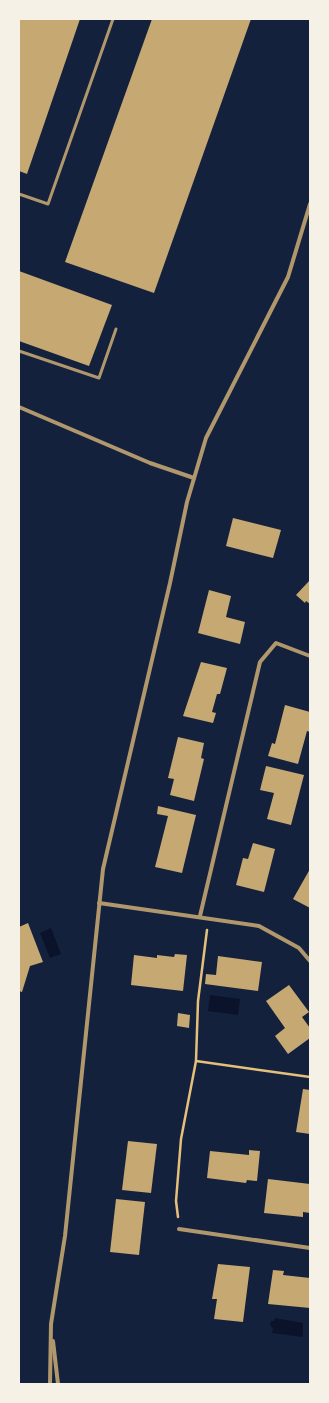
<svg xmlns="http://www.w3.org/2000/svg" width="329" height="1403" font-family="'Fira Sans Condensed',sans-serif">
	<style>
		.water { fill: #0b132b }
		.building { fill: #c6a872 }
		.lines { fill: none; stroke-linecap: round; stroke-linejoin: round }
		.path { stroke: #e5c07b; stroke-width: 2.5 }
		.service { stroke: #b1986c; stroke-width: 3 }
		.minor { stroke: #b1986c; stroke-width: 4 }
	</style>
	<rect width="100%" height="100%" fill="#14213d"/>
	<g class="water">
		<path d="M51,928L61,954L50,958L40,933Z"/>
		<path d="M210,995L240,999L238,1015L208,1011Z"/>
		<path d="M275,1318L303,1323V1337L272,1333L273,1329L270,1325L271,1321H274Z"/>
	</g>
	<g class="building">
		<path d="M19,19H80L27,174L19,171Z"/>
		<path d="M152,19H251L154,293L65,262Z"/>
		<path d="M19,271L112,305L89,366L19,341Z"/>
		<path d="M233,518L281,530L273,558L226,546Z"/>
		<path d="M310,580V604L306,601L305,603L296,595Z"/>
		<path d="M209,590L231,596L226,617L245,622L240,644L198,633Z"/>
		<path d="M201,662L227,668L220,694H217L212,712L216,713L213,723L183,716Z"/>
		<path d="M285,705L310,712V732L307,731L298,764L268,756L272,743L275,744Z"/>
		<path d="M178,737L204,743L201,758L204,759L194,801L170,795L174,779L168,778Z"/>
		<path d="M266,766L304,775L291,825L267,819L274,793L260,790Z"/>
		<path d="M158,806L196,815L182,873L155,867L168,816L157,814Z"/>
		<path d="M253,843L275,849L264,892L236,885L243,858L248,859Z"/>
		<path d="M310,869V908L293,899Z"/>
		<path d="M28,923L43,962L30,966L22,992L19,991V927Z"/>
		<path d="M175,954L187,955L183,991L131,985L134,955L157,958V955L174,957Z"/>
		<path d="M218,956L262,962L258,991L205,984L206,974L216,975Z"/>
		<path d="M289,985L309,1012L302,1017L310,1028V1038L288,1054L275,1036L285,1028L266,1001Z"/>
		<path d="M178,1013L190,1015L189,1028L177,1026Z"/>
		<path d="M303,1089L310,1090V1134L296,1132Z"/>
		<path d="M128,1141L157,1144L151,1193L122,1190Z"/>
		<path d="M249,1150L260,1151L257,1181L247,1180L246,1183L207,1178L210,1151L249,1155Z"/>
		<path d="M268,1179L310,1184V1213L303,1212V1217L264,1213Z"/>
		<path d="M116,1199L145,1202L139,1255L110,1252Z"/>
		<path d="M218,1264L250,1267L243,1322L214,1319L217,1299H212Z"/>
		<path d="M273,1270L284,1271L283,1275L310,1278V1308L268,1304Z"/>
	</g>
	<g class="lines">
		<g class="path">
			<path d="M196,1061L310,1077"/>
			<path d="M178,1217L176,1201L181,1139L196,1061L198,1001L207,930"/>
		</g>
		<g class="service">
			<path d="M19,194L48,204L113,19"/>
			<path d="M19,351L99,378L116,329"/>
		</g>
		<g class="minor">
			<path d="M19,407L150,463L194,478"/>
			<path d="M99,903L259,926L299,948L310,961"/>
			<path d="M200,916L260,662L276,643L310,656"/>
			<path d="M179,1229L310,1248"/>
			<path d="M53,1341L58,1384"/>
			<path d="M50,1384L51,1324L65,1236L103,869L170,583L187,502L206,438L288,277L310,204"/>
		</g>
	</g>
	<rect width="329" height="1403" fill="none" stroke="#f6f1e7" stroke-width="40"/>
</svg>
